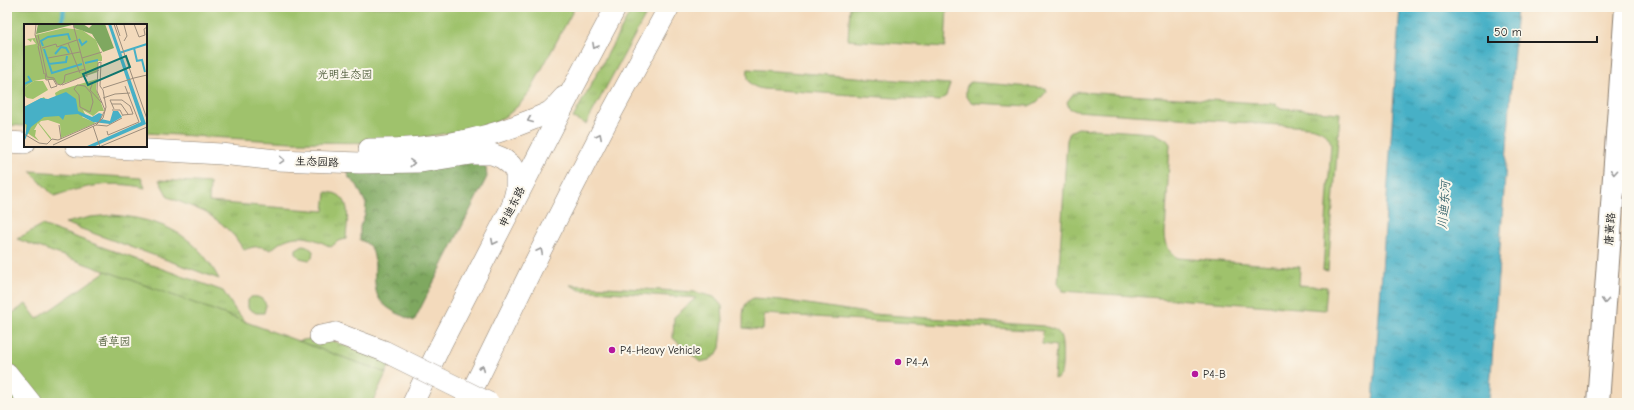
<svg xmlns="http://www.w3.org/2000/svg" width="1634" height="410" font-family="'Comic Neue','LXGW WenKai TC',sans-serif">
	<style>
		.grass { fill: url(#grass-tufts); stroke: #5e6f44 }
		.forest { fill: url(#forest-crowns); stroke: #4e623e }
		.green { fill: #9fc26c; stroke: #5e6f44 }
		.water { fill: url(#water-ripples); stroke: #326671 }
		.lines { fill: none; stroke-linecap: round; stroke-linejoin: round }
		.stream { stroke: #47b0c6; stroke-width: 4.5 }
		.minor-casing { stroke: #887b6c; stroke-width: 22 }
		.major-casing { stroke: #887b6c; stroke-width: 24 }
		.minor { stroke: #fff; stroke-width: 21 }
		.major { stroke: #fff; stroke-width: 22 }
		.minor-bridge-casing { stroke: #887b6c; stroke-width: 22; stroke-linecap: butt }
		.minor-bridge { stroke: #fff; stroke-width: 21 }
		.oneway { stroke: #999 }
		.poi-dot { fill: #b5179e; stroke: #fbf7ec; stroke-width: 1.5 }
		.labels { text-anchor: middle; dominant-baseline: central; stroke-width: 4; stroke-linejoin: round; paint-order: stroke }
		.park-label { font-size: 11px; fill: #505e3c; stroke: #fbf7ec }
		.street-label { font-size: 11px; fill: #1c1c1c; stroke: #fbf7ec }
		.poi-label { font-size: 11px; fill: #1c1c1c; stroke: #fbf7ec; text-anchor: start }
		.water-label { font-size: 12px; font-style: italic; fill: #2f5f68; stroke: #fbf7ec }
		.inset-river { fill: none; stroke: #47b0c6; stroke-width: 2 }
		.inset-road { fill: none; stroke: #9d8e7c; stroke-width: 1 }
		.view { fill: #0f766e; fill-opacity: 0.15; stroke: #0f766e; stroke-width: 2 }
		.inset-edge { fill: none; stroke: #1c1c1c; stroke-width: 2 }
	</style>
	<defs>
		<pattern id="grass-tufts" width="24" height="20" patternUnits="userSpaceOnUse"><rect width="24" height="20" fill="#9fc26c"/><path d="M3 7l-1-3M5 7V3M7 7l1-3M15 17l-1-3M17 17v-4M19 17l1-3" fill="none" stroke="#88a65d"/></pattern>
		<pattern id="forest-crowns" width="20" height="18" patternUnits="userSpaceOnUse"><rect width="20" height="18" fill="#7fa860"/><path d="M2 6a3 3 0 1 1 6 0M12 15a3 3 0 1 1 6 0" fill="none" stroke="#67884e"/></pattern>
		<pattern id="water-ripples" width="26" height="14" patternUnits="userSpaceOnUse"><rect width="26" height="14" fill="#47b0c6"/><path d="M2 4q2-2 4 0t4 0M15 11q2-2 4 0t4 0" fill="none" stroke="#3a8ea0"/></pattern>
	</defs>
	<rect width="100%" height="100%" fill="#fbf7ec"/>
	<filter id="ink" filterUnits="userSpaceOnUse"><feTurbulence type="fractalNoise" baseFrequency=".025" numOctaves="2"/><feDisplacementMap in="SourceGraphic" scale="8" xChannelSelector="R" yChannelSelector="G"/><feConvolveMatrix kernelMatrix="1 2 1 2 8 2 1 2 1" color-interpolation-filters="sRGB"/></filter>
	<filter id="wash" filterUnits="userSpaceOnUse"><feTurbulence type="fractalNoise" baseFrequency=".012" numOctaves="4" result="noise"/><feDisplacementMap in="SourceGraphic" scale="16" xChannelSelector="R" yChannelSelector="G"/><feGaussianBlur stdDeviation="0.9" result="paint"/><feColorMatrix in="noise" values="0 0 0 0 0 0 0 0 0 0 0 0 0 0 0 0 0 1.4 0 .05"/><feComposite in="paint" operator="in"/></filter>
	<g filter="url(#wash)">
		<rect width="100%" height="100%" fill="#f3dabc"/>
		<g class="grass">
			<path d="M633,7H650L586,124L573,118Z"/>
			<path d="M748,69L950,84L946,96L940,101L763,89C751,87 746,82 748,69Z"/>
			<path d="M971,82L1043,88H1046L1047,91L1037,102L1029,106L976,103L971,102L966,97C966,90 965,85 971,82Z"/>
			<path d="M1080,92L1275,104L1281,108L1340,113L1328,271L1323,270L1331,143C1327,132 1318,128 1308,127L1076,111L1069,108L1067,102L1073,94Z"/>
			<path d="M1078,128L1153,133L1166,139L1170,144L1165,234C1166,244 1168,253 1178,258L1300,267L1299,285L1327,287L1325,310L1063,291L1058,285L1067,140L1070,132Z"/>
			<path d="M30,171L141,178L145,188C111,180 86,186 54,196Z"/>
			<path d="M159,180L210,183L209,202L324,211L326,192C354,193 347,219 346,239L338,241L331,247C309,235 290,231 271,250C260,245 254,246 244,250L235,237L221,223L205,212L168,197Z"/>
			<path d="M113,215C162,220 195,233 219,279L65,223L91,217Z"/>
			<path d="M42,225L223,291L236,311L247,323L17,239Z"/>
			<path d="M570,285L695,292L714,297L722,306L723,322L720,348L716,355L709,360L700,362L673,338L674,317L696,298L580,290Z"/>
			<path d="M754,298L781,300L873,314L1043,326C1049,328 1057,329 1060,335C1063,340 1063,367 1061,373C1060,376 1057,378 1054,379L1056,346L1042,344L1043,331L764,314L763,330L743,328C744,316 740,303 754,298Z"/>
			<path d="M320,336L391,363L386,373L297,341L310,339Z"/>
		</g>
		<path class="forest" d="M480,158L486,168L487,177L414,321C403,316 387,310 380,300C367,282 386,249 360,240V226L365,215L366,204L357,185L349,178L347,167Z"/>
		<g class="green">
			<path d="M7,7H575L530,91L520,104L510,113L496,122L477,128L390,143L292,142L146,133V25H25V126L7,125Z"/>
			<path d="M850,7H947L945,47L848,40Z"/>
			<path d="M303,245L307,246L313,251L312,258L309,260L300,258L296,253V249Z"/>
			<path d="M106,271L386,373L372,403H7V317L26,304L37,319Z"/>
			<path d="M251,297C258,296 263,298 266,305L264,313H256L248,308V300Z"/>
		</g>
		<path class="water" d="M1400,7H1517L1489,403H1373Z"/>
		<g class="lines">
			<path class="stream" d="M62,25L64,7"/>
		</g>
	</g>
	<g filter="url(#ink)">
		<g class="lines">
			<defs>
				<g id="minor">
					<path d="M7,142L25,143"/>
					<path d="M76,146L221,154L277,160L360,163L421,162L471,154H492L502,158L511,165L516,173V190L512,207"/>
					<path d="M369,149C422,150 477,142 526,122C533,119 542,116 549,112C554,109 559,102 564,97"/>
					<path d="M320,336L336,333"/>
					<path d="M7,373L31,403"/>
					<path d="M413,403L441,344L572,90L616,7"/>
					<path d="M466,403L541,250L606,123L669,7"/>
				</g>
				<path id="major" d="M1598,403L1626,7"/>
			</defs>
			<use href="#minor" class="minor-casing"/>
			<use href="#major" class="major-casing"/>
			<use href="#minor" class="minor"/>
			<use href="#major" class="major"/>
			<defs>
				<path id="minor-bridge" d="M336,333L384,351L489,403"/>
			</defs>
			<use href="#minor-bridge" class="minor-bridge-casing"/>
			<use href="#minor-bridge" class="minor-bridge"/>
		</g>
		<defs><path id="oneway-chevron" d="M-2-3.5L2.5 0L-2 3.5" fill="none" stroke-width="1.6" stroke-linecap="round" stroke-linejoin="round"/></defs>
		<g class="oneway">
			<use href="#oneway-chevron" transform="translate(595 46) rotate(119)"/>
			<use href="#oneway-chevron" transform="translate(530 120) rotate(157)"/>
			<use href="#oneway-chevron" transform="translate(599 136) rotate(-63)"/>
			<use href="#oneway-chevron" transform="translate(282 160) rotate(3)"/>
			<use href="#oneway-chevron" transform="translate(412 163) rotate(-3)"/>
			<use href="#oneway-chevron" transform="translate(1614 172) rotate(94)"/>
			<use href="#oneway-chevron" transform="translate(494 242) rotate(117)"/>
			<use href="#oneway-chevron" transform="translate(540 251) rotate(-63)"/>
			<use href="#oneway-chevron" transform="translate(1605 301) rotate(94)"/>
			<use href="#oneway-chevron" transform="translate(482 368) rotate(-64)"/>
		</g>
	</g>
	<g class="poi-dot">
		<circle cx="612" cy="350" r="4"/>
		<circle cx="898" cy="362" r="4"/>
		<circle cx="1195" cy="374" r="4"/>
	</g>
	<g class="labels">
		<g class="park-label">
			<text x="345" y="74">光明生态园</text>
			<text x="114" y="341">香草园</text>
		</g>
		<g class="street-label">
			<text transform="translate(317 162) rotate(2)">生态园路</text>
			<text transform="translate(512 207) rotate(-63)">申迪东路</text>
			<text transform="translate(1610 229) rotate(-86)">唐黄路</text>
		</g>
		<g class="poi-label">
			<text x="620" y="350">P4-Heavy Vehicle</text>
			<text x="906" y="362">P4-A</text>
			<text x="1203" y="374">P4-B</text>
		</g>
		<g class="water-label">
			<text transform="translate(1444 205) rotate(-86)">川迪东河</text>
		</g>
	</g>
	<g transform="translate(24 24)">
		<rect width="123" height="123" fill="#f3dabc"/>
		<path d="M10,57H19L24,66L9,75L3,74L0,71V64Z" fill="#9fc26c"/>
		<path d="M14,0H48V1L12,10ZM49,0H59L65,4L69,0H81L90,24L79,28L68,10L50,4Z" fill="#7fa860"/>
		<path d="M40,4L58,6L72,16L78,33V37H74V48L35,61L30,56L20,55L10,57L0,64V22L12,20L8,15L7,18L3,15L11,14L12,19L11,11ZM73,55L72,65L80,87H75L69,92L59,86L61,90L58,93L72,99L37,114L36,100L24,96L17,97L15,99L27,114V116L14,99L10,106H12L11,112L15,117L2,108L0,83L20,73L22,76L32,73L31,69L36,66Z" fill="#9fc26c"/>
		<path d="M84,0H87L122,100L69,123H61L117,98ZM42,68L52,75L54,87L68,93L75,89L78,90L77,95L86,97L89,87H94L98,93L86,100L69,98L54,90L41,91L39,96L35,92L20,93L7,103L0,118L3,101L0,99V83L17,74L24,75Z" fill="#47b0c6"/>
		<path class="inset-river" d="M55,15L58,21L63,17M19,22L17,17L24,13L44,10L46,16M110,24L113,37M20,25L25,40L42,38L43,32M95,29L123,20M31,30L37,23L42,24L45,29M112,37L118,36L121,48M61,39L74,36M25,40L28,49L58,40M0,60L7,57L4,52M12,78V96"/>
		<path class="inset-road" d="M12,0L11,11L15,22M49,0L63,53M90,0L123,95M92,0L96,12M110,0L115,13L121,11L120,5L123,3M100,1L103,12L100,17M14,11L23,53L30,54L33,60L37,61L40,58L41,51L61,45M44,19L56,49M14,22L20,50M18,24L32,20L33,23L53,16M24,34L56,28M58,34L78,28M21,49L22,56L29,55L33,62M110,54L123,51M24,56L27,64L33,62M66,59L69,58L66,66L78,79M38,61L75,46M53,61L61,62L67,69L69,78L66,88L56,83L55,71L50,65ZM79,64L110,54M79,74L91,70L106,69M88,80H97L104,90M90,85L86,76H98L106,82L109,90L99,91M88,86H96L99,92M35,101L37,115M72,101L83,102L98,94M69,102L76,123M83,107L84,111L115,98L101,62M0,110L15,119L23,120L28,115L34,116L75,98L81,86L73,67L74,39L77,38L76,62L79,66L82,83L79,94L72,101L29,121M75,123L123,103"/>
		<path class="view" d="M102,32L106,43L64,61L59,50Z"/>
		<rect width="123" height="123" class="inset-edge"/>
	</g>
	<rect width="1634" height="410" fill="none" stroke="#fbf7ec" stroke-width="24"/>
	<path d="M1488 36v6h109v-6" fill="none" stroke="#1c1c1c" stroke-width="2"/>
	<text x="1494" y="36" font-size="12" fill="#1c1c1c" stroke="#fbf7ec" stroke-width="3" paint-order="stroke">50 m</text>
</svg>
